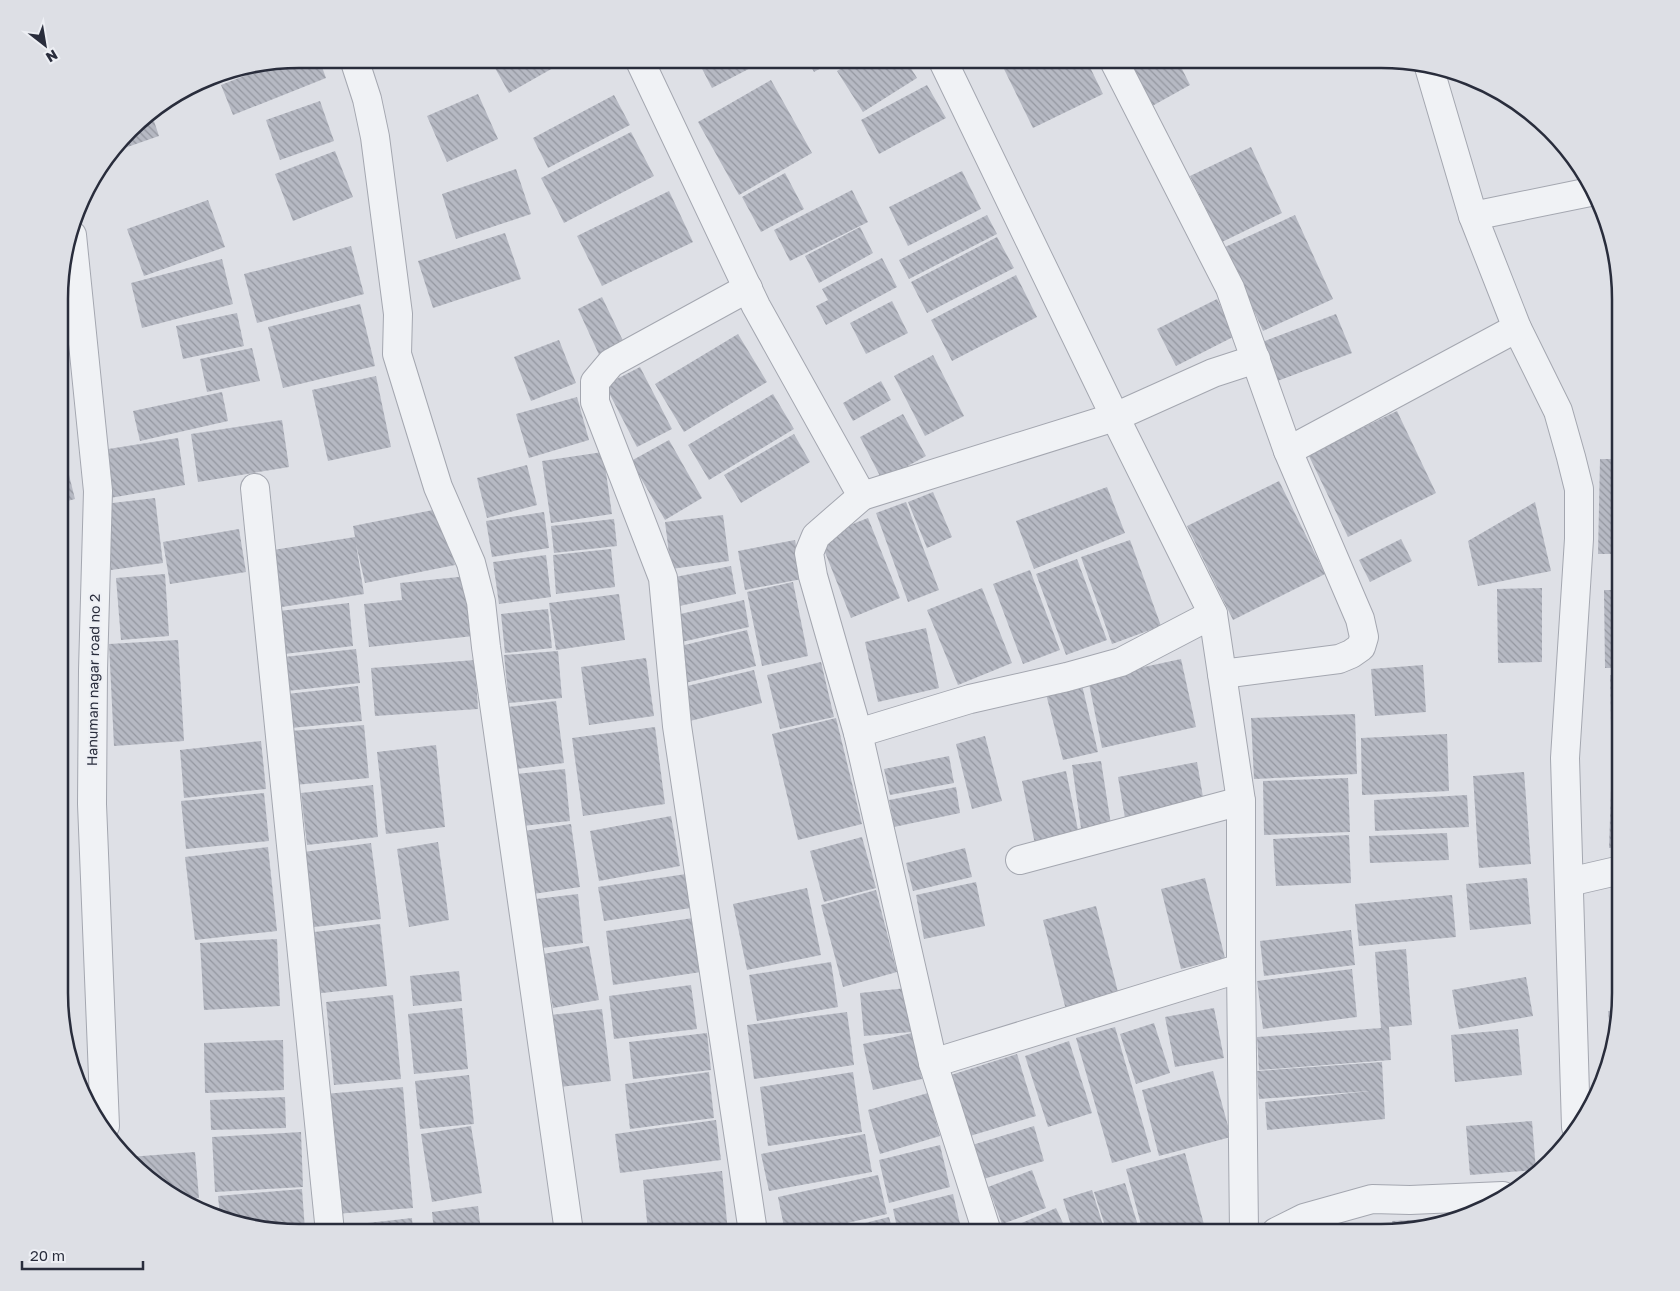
<svg xmlns="http://www.w3.org/2000/svg" width="1680" height="1291" font-family="'Golos Text',sans-serif">
	<style>
		.building { fill: url(#building-back-hatch) }
		.lines { fill: none; stroke-linecap: round; stroke-linejoin: round }
		.minor-casing { stroke: #a4a7b0; stroke-width: 30 }
		.minor { stroke: #f0f2f5; stroke-width: 28 }
		.labels { text-anchor: middle; dominant-baseline: central; stroke-width: 4; stroke-linejoin: round; paint-order: stroke }
		.street-label { font-size: 14px; fill: #292d3c; stroke: #edeff4 }
		.rim { fill: none; stroke: #292d3c; stroke-width: 2.5 }
	</style>
	<defs>
		<pattern id="building-back-hatch" width="6" height="6" patternUnits="userSpaceOnUse" patternTransform="scale(1.25)"><rect width="6" height="6" fill="#b6b9c3"/><path d="M-1 5l2 2M0 0l6 6M5-1l2 2" fill="none" stroke="#9497a0"/></pattern>
	</defs>
	<rect width="100%" height="100%" fill="#dee0e6"/>
	<g class="building">
		<path d="M299,59H319L326,78L233,115L221,85L280,62Z"/>
		<path d="M490,59H569L509,93Z"/>
		<path d="M697,59H768L712,88Z"/>
		<path d="M807,59H837L814,72Z"/>
		<path d="M856,59H905L917,78L863,112L837,71Z"/>
		<path d="M1003,59H1086L1103,94L1033,128L1000,61Z"/>
		<path d="M1150,59H1177L1190,85L1145,110L1125,73Z"/>
		<path d="M771,80L812,153L739,195L698,122Z"/>
		<path d="M927,85L946,118L879,154L861,120Z"/>
		<path d="M478,94L498,139L447,162L427,116Z"/>
		<path d="M614,95L630,125L548,168L533,138Z"/>
		<path d="M320,101L334,141L280,160L266,120Z"/>
		<path d="M151,112L159,136L113,152L141,118Z"/>
		<path d="M631,132L654,176L564,223L541,178Z"/>
		<path d="M1251,147L1282,213L1222,242L1190,176Z"/>
		<path d="M335,151L353,197L293,221L275,174Z"/>
		<path d="M516,169L531,214L456,239L442,194Z"/>
		<path d="M962,171L981,209L908,246L889,207Z"/>
		<path d="M785,173L804,209L761,232L742,197Z"/>
		<path d="M852,190L868,222L790,261L774,230Z"/>
		<path d="M669,191L693,242L602,286L577,236Z"/>
		<path d="M208,200L225,247L144,276L127,229Z"/>
		<path d="M987,215L997,234L909,279L899,260Z"/>
		<path d="M1295,215L1333,299L1263,331L1225,247Z"/>
		<path d="M860,227L873,253L819,283L805,256Z"/>
		<path d="M505,233L521,279L433,308L418,261Z"/>
		<path d="M997,237L1014,268L927,313L911,282Z"/>
		<path d="M351,246L364,294L257,323L244,274Z"/>
		<path d="M882,258L897,287L826,325L816,306L828,300L822,289Z"/>
		<path d="M222,259L233,304L142,328L131,283Z"/>
		<path d="M1016,275L1037,317L952,361L931,320Z"/>
		<path d="M602,297L626,347L601,359L578,309Z"/>
		<path d="M1217,299L1235,336L1176,366L1157,329Z"/>
		<path d="M892,301L908,333L866,354L850,323Z"/>
		<path d="M360,304L375,366L283,388L268,327Z"/>
		<path d="M237,313L244,346L183,359L176,326Z"/>
		<path d="M1336,314L1352,353L1272,383L1257,344Z"/>
		<path d="M738,334L767,382L684,432L655,384Z"/>
		<path d="M559,340L576,383L531,401L514,357Z"/>
		<path d="M252,348L260,381L207,392L200,359Z"/>
		<path d="M933,355L964,416L925,436L894,376Z"/>
		<path d="M640,367L672,429L637,447L605,385Z"/>
		<path d="M376,376L391,447L328,461L312,390Z"/>
		<path d="M881,381L891,400L853,421L843,403Z"/>
		<path d="M222,392L228,421L140,441L133,411Z"/>
		<path d="M773,394L794,429L709,480L688,445Z"/>
		<path d="M577,397L589,440L529,458L516,414Z"/>
		<path d="M1397,411L1436,493L1348,537L1308,454Z"/>
		<path d="M903,414L926,456L882,480L860,437Z"/>
		<path d="M282,420L289,467L198,482L191,434Z"/>
		<path d="M794,434L810,462L741,503L724,475Z"/>
		<path d="M178,438L185,485L110,498L102,450Z"/>
		<path d="M60,439L75,499L60,503Z"/>
		<path d="M669,440L702,498L665,520L631,461Z"/>
		<path d="M603,452L612,514L551,523L542,461Z"/>
		<path d="M1600,459H1621V554H1598Z"/>
		<path d="M527,465L537,505L487,518L477,478Z"/>
		<path d="M1279,481L1325,574L1233,620L1187,526Z"/>
		<path d="M1107,487L1125,533L1034,569L1016,521Z"/>
		<path d="M933,492L952,537L927,548L908,502Z"/>
		<path d="M155,498L163,563L111,570L104,504Z"/>
		<path d="M906,502L939,590L908,602L876,513Z"/>
		<path d="M1535,502L1551,571L1478,586L1468,541Z"/>
		<path d="M443,508L455,565L365,583L356,544L364,594L282,607L273,550L355,537L353,526Z"/>
		<path d="M544,512L549,548L492,557L486,521Z"/>
		<path d="M723,515L729,561L671,569L665,522Z"/>
		<path d="M868,518L900,598L851,618L819,537Z"/>
		<path d="M614,519L617,546L554,553L551,526Z"/>
		<path d="M239,529L246,572L170,584L163,542Z"/>
		<path d="M1401,539L1412,561L1370,582L1359,560Z"/>
		<path d="M795,540L802,579L745,590L738,551Z"/>
		<path d="M1130,540L1161,626L1112,644L1081,557Z"/>
		<path d="M611,549L615,587L556,594L553,555Z"/>
		<path d="M546,555L551,597L499,604L493,562Z"/>
		<path d="M1077,559L1107,640L1066,655L1036,574Z"/>
		<path d="M731,566L736,594L670,608L665,579Z"/>
		<path d="M1030,570L1060,650L1023,664L993,584Z"/>
		<path d="M165,574L169,636L121,640L116,578Z"/>
		<path d="M468,576L474,636L369,647L364,604L402,600L400,583Z"/>
		<path d="M793,582L808,656L762,666L747,592Z"/>
		<path d="M982,588L1012,663L958,685L927,610Z"/>
		<path d="M1542,588V662L1498,663L1497,589Z"/>
		<path d="M1604,590H1621V668H1605Z"/>
		<path d="M619,594L625,640L556,650L549,603Z"/>
		<path d="M744,600L749,627L677,643L671,616Z"/>
		<path d="M349,603L353,646L284,654L279,611Z"/>
		<path d="M548,609L552,648L505,653L501,614Z"/>
		<path d="M926,628L939,688L878,702L865,642Z"/>
		<path d="M747,630L756,666L681,684L672,648Z"/>
		<path d="M178,640L184,741L114,746L109,644Z"/>
		<path d="M356,649L360,683L287,691L284,657Z"/>
		<path d="M558,651L562,698L509,703L504,655Z"/>
		<path d="M646,658L654,716L589,725L581,667Z"/>
		<path d="M1181,659L1196,727L1102,748L1088,679Z"/>
		<path d="M475,660L478,709L375,716L371,668Z"/>
		<path d="M821,662L834,717L780,729L767,675Z"/>
		<path d="M1423,665L1426,712L1375,716L1371,669Z"/>
		<path d="M754,670L762,703L690,721L683,687Z"/>
		<path d="M1610,675H1621V725L1611,726Z"/>
		<path d="M1081,681L1098,752L1063,760L1045,690Z"/>
		<path d="M358,686L362,721L291,728L287,694Z"/>
		<path d="M556,701L564,763L516,769L508,707Z"/>
		<path d="M1355,714L1357,774L1254,779L1251,718Z"/>
		<path d="M836,718L862,824L798,840L772,734Z"/>
		<path d="M364,725L369,778L295,785L290,731Z"/>
		<path d="M655,727L665,804L583,816L572,738Z"/>
		<path d="M1613,730H1621V848H1609Z"/>
		<path d="M1447,734L1449,791L1362,795L1361,738Z"/>
		<path d="M985,736L1002,801L972,809L956,744Z"/>
		<path d="M261,741L266,789L184,798L180,750Z"/>
		<path d="M436,745L445,827L386,834L377,752Z"/>
		<path d="M949,756L954,783L890,795L884,769Z"/>
		<path d="M1101,761L1112,831L1082,835L1072,765Z"/>
		<path d="M1197,762L1204,803L1125,818L1118,777Z"/>
		<path d="M565,769L570,821L522,826L516,774Z"/>
		<path d="M1066,771L1080,840L1036,849L1022,781Z"/>
		<path d="M1524,772L1531,864L1479,868L1473,776Z"/>
		<path d="M1348,778L1350,832L1264,835L1263,781Z"/>
		<path d="M373,785L378,837L307,845L301,793Z"/>
		<path d="M956,787L960,813L894,827L889,800Z"/>
		<path d="M264,793L269,841L186,849L181,801Z"/>
		<path d="M1467,795L1469,827L1375,831L1374,800Z"/>
		<path d="M671,816L680,866L599,881L590,831Z"/>
		<path d="M571,824L580,887L533,894L524,831Z"/>
		<path d="M1447,833L1449,860L1370,863L1369,836Z"/>
		<path d="M1349,835L1351,883L1276,886L1273,839Z"/>
		<path d="M862,837L876,888L824,902L810,851Z"/>
		<path d="M438,842L449,920L409,927L397,849Z"/>
		<path d="M371,843L381,919L306,928L296,853Z"/>
		<path d="M268,847L277,931L195,940L185,857Z"/>
		<path d="M965,848L972,877L913,891L906,863Z"/>
		<path d="M686,874L691,908L604,921L598,887Z"/>
		<path d="M1205,878L1225,958L1181,969L1161,889Z"/>
		<path d="M1527,878L1531,924L1470,930L1466,884Z"/>
		<path d="M1616,881H1621V949H1618Z"/>
		<path d="M976,882L985,926L924,939L916,895Z"/>
		<path d="M807,888L821,955L747,970L733,904Z"/>
		<path d="M876,890L897,972L843,987L821,905Z"/>
		<path d="M578,894L583,943L542,948L536,899Z"/>
		<path d="M1452,895L1456,937L1359,946L1355,904Z"/>
		<path d="M1096,906L1119,996L1066,1010L1043,920Z"/>
		<path d="M693,918L701,972L613,985L606,931Z"/>
		<path d="M380,924L387,986L313,994L306,933Z"/>
		<path d="M1351,930L1355,965L1264,976L1260,941Z"/>
		<path d="M277,939L280,1006L204,1010L200,943Z"/>
		<path d="M589,946L599,1000L553,1008L543,954Z"/>
		<path d="M1406,949L1412,1025L1389,1027L1391,1060L1259,1070L1257,1037L1381,1028L1375,952Z"/>
		<path d="M831,962L838,1007L757,1021L749,975Z"/>
		<path d="M1352,969L1357,1017L1263,1029L1257,981Z"/>
		<path d="M459,971L462,1001L413,1006L410,976Z"/>
		<path d="M1526,977L1533,1016L1459,1029L1452,990Z"/>
		<path d="M691,985L697,1029L614,1039L609,996Z"/>
		<path d="M907,988L911,1032L864,1036L860,993Z"/>
		<path d="M393,995L401,1079L334,1085L326,1002Z"/>
		<path d="M462,1008L468,1069L414,1074L408,1014Z"/>
		<path d="M1214,1008L1224,1058L1175,1067L1165,1017Z"/>
		<path d="M602,1009L611,1081L560,1087L551,1015Z"/>
		<path d="M1620,1010L1612,1045H1611L1608,1011Z"/>
		<path d="M847,1012L854,1065L754,1079L747,1025Z"/>
		<path d="M1154,1023L1170,1073L1136,1084L1120,1034Z"/>
		<path d="M1115,1027L1151,1152L1112,1163L1076,1038Z"/>
		<path d="M1518,1029L1522,1075L1455,1082L1451,1035Z"/>
		<path d="M707,1033L711,1070L633,1079L629,1042Z"/>
		<path d="M912,1033L922,1079L873,1090L863,1044Z"/>
		<path d="M283,1040L284,1090L205,1093L204,1043Z"/>
		<path d="M1069,1041L1092,1113L1048,1127L1025,1056Z"/>
		<path d="M1017,1054L1036,1116L970,1136L951,1075Z"/>
		<path d="M1382,1062L1385,1119L1267,1130L1265,1102L1370,1091L1259,1099L1257,1071Z"/>
		<path d="M1213,1071L1231,1137L1159,1156L1142,1090Z"/>
		<path d="M709,1072L714,1118L630,1129L625,1084Z"/>
		<path d="M853,1072L862,1132L768,1146L760,1087Z"/>
		<path d="M469,1075L474,1124L420,1129L415,1081Z"/>
		<path d="M403,1087L413,1208L335,1214L325,1094Z"/>
		<path d="M928,1093L940,1136L880,1154L868,1110Z"/>
		<path d="M285,1097L286,1128L211,1130L210,1100Z"/>
		<path d="M716,1120L721,1160L620,1173L615,1134Z"/>
		<path d="M1532,1121L1536,1170L1470,1175L1466,1126Z"/>
		<path d="M471,1126L482,1193L432,1202L421,1134Z"/>
		<path d="M1034,1126L1044,1161L980,1180L969,1146Z"/>
		<path d="M301,1132L303,1187L215,1192L212,1137Z"/>
		<path d="M865,1134L872,1172L769,1191L761,1154Z"/>
		<path d="M940,1145L950,1187L889,1203L879,1160Z"/>
		<path d="M195,1152L199,1198L183,1199L141,1173L129,1157Z"/>
		<path d="M1185,1153L1206,1232H1143L1126,1169Z"/>
		<path d="M1032,1170L1046,1208L1002,1224L988,1187Z"/>
		<path d="M722,1171L728,1232H648L643,1180Z"/>
		<path d="M878,1175L887,1214L807,1232H785L778,1197Z"/>
		<path d="M1125,1183L1140,1232H1107L1094,1192Z"/>
		<path d="M302,1189L305,1230L282,1232L220,1217L218,1196Z"/>
		<path d="M1092,1190L1105,1232H1073L1063,1199Z"/>
		<path d="M953,1194L962,1232H898L893,1209Z"/>
		<path d="M202,1203L203,1211L191,1204Z"/>
		<path d="M478,1206L481,1232H434L432,1212Z"/>
		<path d="M1056,1208L1067,1232H1001Z"/>
		<path d="M889,1217L893,1232H833V1231Z"/>
		<path d="M412,1218L413,1232H341V1226Z"/>
		<path d="M1433,1219L1434,1220L1392,1230V1221Z"/>
		<path d="M1370,1227V1232H1312L1311,1231Z"/>
	</g>
	<g class="lines">
		<defs>
			<g id="minor">
				<path d="M354,59L367,99L375,137L398,314L397,354L438,487L471,563L481,602L486,647L569,1232"/>
				<path d="M639,59L756,306L862,496L816,536L809,553L813,576L858,733L933,1063L987,1232"/>
				<path d="M942,59L1115,417L1213,614L1241,801V968L1244,1232"/>
				<path d="M1113,59L1230,288L1288,451L1360,619L1364,637L1361,647L1351,654L1339,659L1222,674"/>
				<path d="M1429,67L1473,216L1517,328L1558,411L1571,457L1579,489V539L1565,758L1576,1127"/>
				<path d="M1473,216L1595,191"/>
				<path d="M72,235L98,491L93,670L92,804L105,1126"/>
				<path d="M748,288L611,363L595,382V402L663,578L677,726L753,1232"/>
				<path d="M1288,451L1517,328"/>
				<path d="M255,488L330,1232"/>
				<path d="M862,496L1115,417L1213,373L1256,359"/>
				<path d="M858,733L970,699L1067,677L1121,662L1213,614"/>
				<path d="M1020,860L1241,801"/>
				<path d="M1569,882L1621,870"/>
				<path d="M933,1063L1241,968"/>
				<path d="M1276,1232L1304,1218L1372,1199L1410,1200L1503,1196"/>
			</g>
		</defs>
		<use href="#minor" class="minor-casing"/>
		<use href="#minor" class="minor"/>
	</g>
	<g class="labels">
		<g class="street-label">
			<text transform="translate(93 680) rotate(-89)">Hanuman nagar road no 2</text>
		</g>
	</g>
	<path d="M0 0H1680V1291H0ZM299 68H1381A231 231 0 0 1 1612 299V993A231 231 0 0 1 1381 1224H299A231 231 0 0 1 68 993V299A231 231 0 0 1 299 68Z" fill="#dddfe5" fill-rule="evenodd"/>
	<path class="rim" d="M299 68H1381A231 231 0 0 1 1612 299V993A231 231 0 0 1 1381 1224H299A231 231 0 0 1 68 993V299A231 231 0 0 1 299 68Z"/>
	<g transform="translate(45 45) rotate(149)" stroke="#edeff4" stroke-width="4" paint-order="stroke">
	<path d="M0-4L9 19L0 12L-9 19Z" fill="#292d3c"/>
	<text y="-8" font-size="14" font-weight="bold" text-anchor="middle" fill="#292d3c">N</text>
	</g>
	<path d="M22 1261v8h121v-8" fill="none" stroke="#292d3c" stroke-width="2.5"/>
	<text x="30" y="1261" font-size="15" fill="#292d3c" stroke="#edeff4" stroke-width="4" paint-order="stroke">20 m</text>
</svg>
